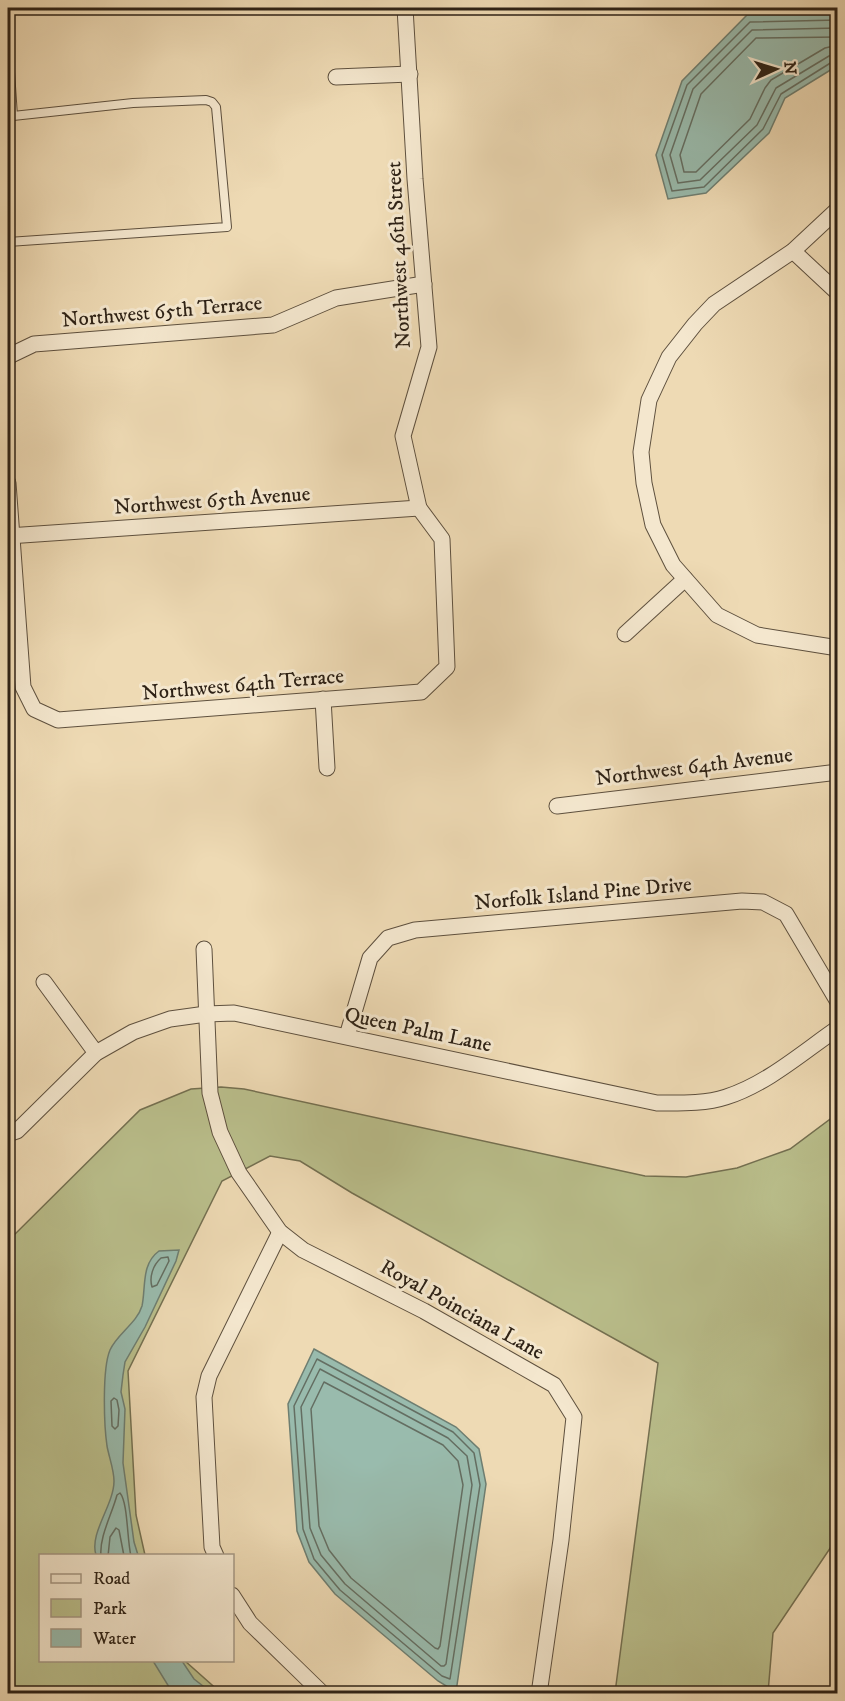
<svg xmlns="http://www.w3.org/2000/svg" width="845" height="1701" font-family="'IM FELL DW Pica',serif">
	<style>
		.green { fill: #babf8c; stroke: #747051; stroke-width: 1.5 }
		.water { fill: #99bbad; stroke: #6e7e71; stroke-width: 1.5 }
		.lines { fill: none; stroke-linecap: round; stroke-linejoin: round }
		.shore { stroke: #646e62; stroke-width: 1.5 }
		.lane-casing { stroke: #5e503e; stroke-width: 10 }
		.street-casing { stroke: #5e503e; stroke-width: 17 }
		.lane { stroke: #f4e7ce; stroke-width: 8 }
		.street { stroke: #f4e7ce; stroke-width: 15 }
		.labels { text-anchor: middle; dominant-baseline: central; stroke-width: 6; stroke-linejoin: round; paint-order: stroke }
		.street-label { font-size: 21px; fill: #2e2216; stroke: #f4e7ce }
	</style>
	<rect width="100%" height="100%" fill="#eedab4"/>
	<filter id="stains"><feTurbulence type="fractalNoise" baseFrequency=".00333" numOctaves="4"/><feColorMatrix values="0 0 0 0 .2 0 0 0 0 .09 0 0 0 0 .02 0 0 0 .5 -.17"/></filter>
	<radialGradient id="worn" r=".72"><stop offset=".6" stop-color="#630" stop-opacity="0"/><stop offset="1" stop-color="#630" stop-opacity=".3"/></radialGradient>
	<path class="green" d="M221,1087L244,1089L645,1176L686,1177L737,1168L790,1149L837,1114V1538L773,1633L768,1693H615L658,1363L352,1193L300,1161L270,1156L222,1181L128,1371L136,1515L145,1555L40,1556V1660L185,1661L221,1693H8V1241L140,1110L191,1089Z"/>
	<g class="water">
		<path d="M747,15H837V66L785,98L769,133L706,193L668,199L656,155L682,81Z"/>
		<path d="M179,1250L176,1261L145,1327L125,1362L123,1375L121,1392L125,1409L123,1463L134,1542L138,1555H96C89,1533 114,1505 114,1481C114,1470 109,1457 107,1446C104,1425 102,1369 110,1350C117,1334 137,1323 142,1306C146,1287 141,1264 159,1251Z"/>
		<path d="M314,1349L456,1427L479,1449L486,1484L456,1692L438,1681L335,1594L309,1562L297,1531L288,1404Z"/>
		<path d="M153,1661H182L194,1679L212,1693H176L169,1687Z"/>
	</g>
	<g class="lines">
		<g class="shore">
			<path d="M838,20L750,22L687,85L662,155L672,191L704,187L763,129L781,94L832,62L838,61"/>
			<path d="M838,28L752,30L693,89L670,155L678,183L700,180L757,125L776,88L829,56L838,54"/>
			<path d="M838,37L756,38L701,94L680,155L684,172H696L750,119L765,88L771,80L825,48L838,45"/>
			<path d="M168,1257L169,1261L157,1285L152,1287C149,1277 153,1265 161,1258Z"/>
			<path d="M317,1359L453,1432L474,1453L480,1485L450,1679L442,1676L340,1590L314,1559L303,1529L294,1406Z"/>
			<path d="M320,1369L448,1438L467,1456L472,1485L446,1664L444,1666H441L345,1584L321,1555L310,1528L301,1407Z"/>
			<path d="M324,1382L443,1445L458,1461L463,1485L440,1646L438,1649L435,1648L351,1578L329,1550L319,1526L311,1409Z"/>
			<path d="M114,1398L117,1400L119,1410L118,1426L115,1429L112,1426L111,1401Z"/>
			<path d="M101,1556C99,1537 112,1514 117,1495L120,1493C128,1502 127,1541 131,1556"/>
			<path d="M108,1556L110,1537L116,1528L119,1530L124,1556"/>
		</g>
		<defs>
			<g id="lane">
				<path d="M8,42L13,116H9"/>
				<path d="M8,242L227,227L216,107L212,102L206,100L133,103L13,116"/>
			</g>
			<g id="street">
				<path d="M336,77L410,74"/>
				<path d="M838,209L793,251L714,304L695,324L669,357L649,400L641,452L644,483L653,525L673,565L717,615L757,635L838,648"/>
				<path d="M793,251L838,293"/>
				<path d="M8,359L9,356L34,344L273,325L336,298L424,284"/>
				<path d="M8,483L23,687L34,709L58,720L421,692L447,667L442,539L419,508L403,436L429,347L415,179L405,8"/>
				<path d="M8,536L419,508"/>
				<path d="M625,634L685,579"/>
				<path d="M323,699L327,768"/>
				<path d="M557,806L838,772"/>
				<path d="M204,949L210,1093L220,1132L239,1173L280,1232L303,1250L424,1311L554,1385L574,1417L561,1540L539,1694"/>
				<path d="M44,982L96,1053"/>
				<path d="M347,1036L370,958L388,938L415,930L742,901L763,902L786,914L838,1002"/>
				<path d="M8,1134L17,1131L96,1053L133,1032L170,1019L206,1014L234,1013L657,1103C679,1103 705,1104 726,1097C767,1084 803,1052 838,1028"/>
				<path d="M216,1556L212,1547L204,1397L209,1376L280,1232"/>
				<path d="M232,1595L250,1623L323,1694"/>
			</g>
		</defs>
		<use href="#lane" class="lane-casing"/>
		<use href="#street" class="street-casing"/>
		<use href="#lane" class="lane"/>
		<use href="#street" class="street"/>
	</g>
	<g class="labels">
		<g class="street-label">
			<text transform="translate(399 255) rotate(-93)">Northwest 46th Street</text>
			<text transform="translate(162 312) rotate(-5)">Northwest 65th Terrace</text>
			<text transform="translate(212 501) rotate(-4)">Northwest 65th Avenue</text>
			<text transform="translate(243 685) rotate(-5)">Northwest 64th Terrace</text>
			<text transform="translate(694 767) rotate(-7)">Northwest 64th Avenue</text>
			<text transform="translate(583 894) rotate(-5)">Norfolk Island Pine Drive</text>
			<text transform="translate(418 1030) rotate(12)">Queen Palm Lane</text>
			<text transform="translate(462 1310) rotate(29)">Royal Poinciana Lane</text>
		</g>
	</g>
	<rect width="845" height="1701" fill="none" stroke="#eedab4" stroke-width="30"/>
	<rect x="9" y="9" width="827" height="1683" fill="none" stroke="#2e2216" stroke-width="3"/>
	<rect x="15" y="15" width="815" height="1671" fill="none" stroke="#2e2216" stroke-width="1.5"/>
	<rect x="39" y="1554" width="195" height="108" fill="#f4e7ce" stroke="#a59884" stroke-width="1.5"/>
	<rect x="51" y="1574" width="30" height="9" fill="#f4e7ce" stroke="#a59884" stroke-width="1.5"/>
	<text x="93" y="1584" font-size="18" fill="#2e2216">Road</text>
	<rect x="51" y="1599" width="30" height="18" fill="#babf8c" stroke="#a59884" stroke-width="1.5"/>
	<text x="93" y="1614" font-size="18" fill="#2e2216">Park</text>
	<rect x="51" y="1629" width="30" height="18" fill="#99bbad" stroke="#a59884" stroke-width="1.5"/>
	<text x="93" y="1644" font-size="18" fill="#2e2216">Water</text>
	<g transform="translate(776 69) rotate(86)" stroke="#f4e7ce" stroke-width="4.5" paint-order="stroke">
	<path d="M0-4.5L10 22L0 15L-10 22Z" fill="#2e2216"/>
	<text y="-9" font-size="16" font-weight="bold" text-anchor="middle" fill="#2e2216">N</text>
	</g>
	<rect width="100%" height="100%" filter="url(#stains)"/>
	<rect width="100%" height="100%" fill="url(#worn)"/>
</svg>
